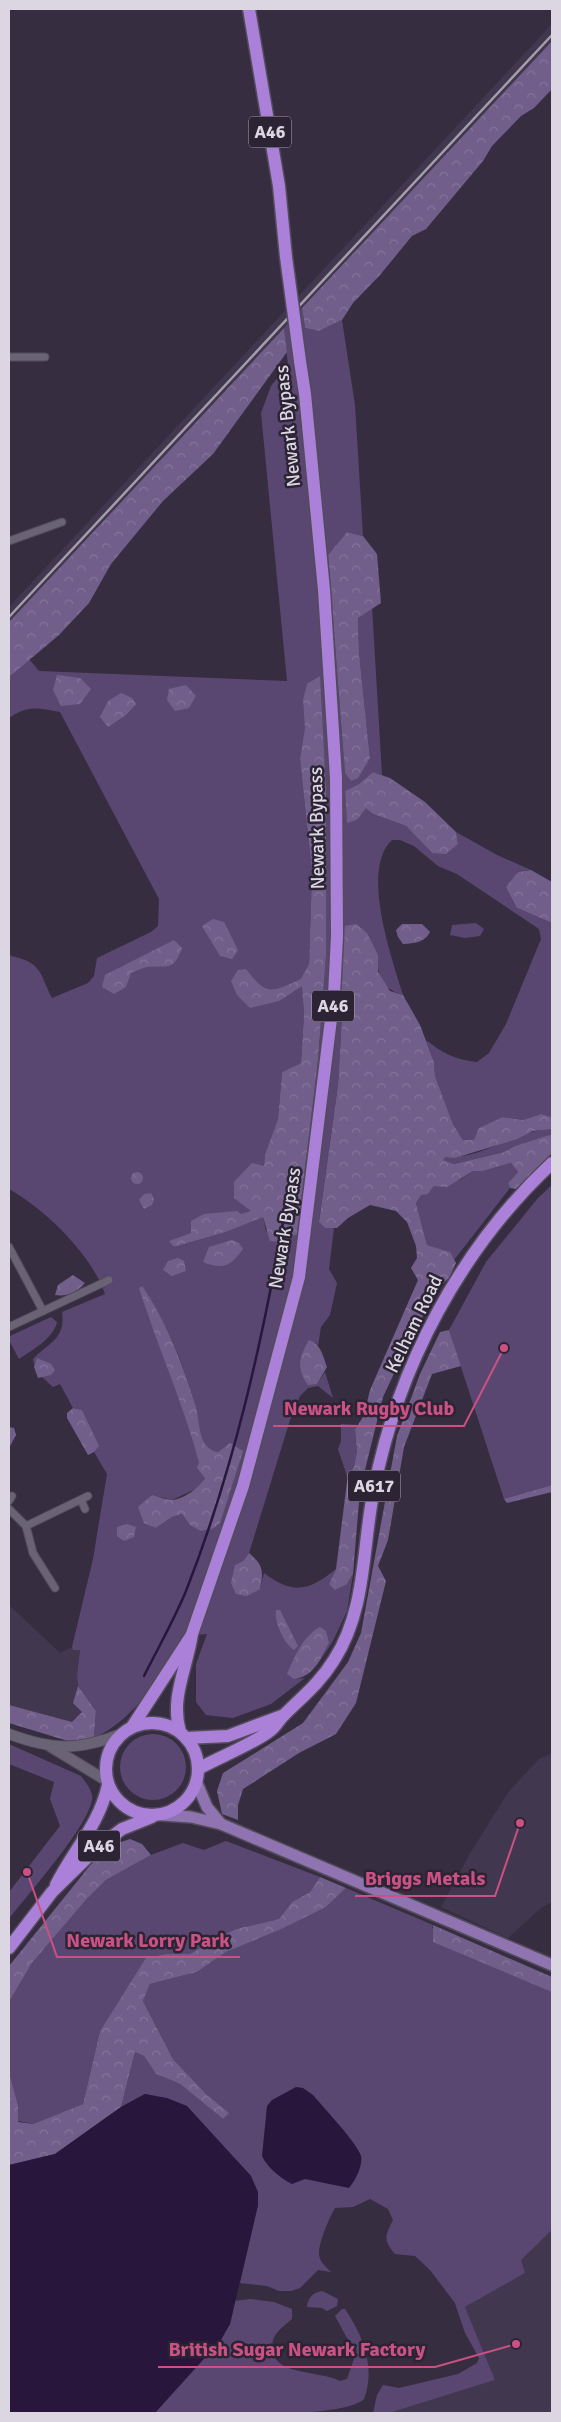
<svg xmlns="http://www.w3.org/2000/svg" width="561" height="2422" font-family="Signika,sans-serif">
	<style>
		.built { fill: #41374e }
		.green { fill: #5a4771; fill-rule: evenodd }
		.forest { fill: url(#forest-crowns) }
		.water { fill: #29163c }
		.lines { fill: none; stroke-linecap: round; stroke-linejoin: round }
		.stream { stroke: #29163c; stroke-width: 2.5 }
		.street-casing { stroke: #524c5a; stroke-width: 9 }
		.secondary-casing { stroke: #524c5a; stroke-width: 12 }
		.primary-casing { stroke: #524c5a; stroke-width: 14 }
		.highway-casing { stroke: #524c5a; stroke-width: 15 }
		.street { stroke: #6a6275; stroke-width: 7 }
		.secondary { stroke: #6a6275; stroke-width: 10 }
		.primary { stroke: #9074b1; stroke-width: 11 }
		.highway { stroke: #aa80d9; stroke-width: 12 }
		.rail { stroke: #a49eab; stroke-width: 2.5 }
		.highway-bridge-casing { stroke: #524c5a; stroke-width: 15; stroke-linecap: butt }
		.highway-bridge { stroke: #aa80d9; stroke-width: 12 }
		.labels { text-anchor: middle; dominant-baseline: central; stroke-width: 5; stroke-linejoin: round; paint-order: stroke }
		.shield { fill: #2c2435; stroke: #a6a1ad; stroke-width: 1 }
		.shield-label { font-size: 18px; font-weight: bold; fill: #dbd6e1 }
		.street-label { font-size: 19px; fill: #dbd6e1; stroke: #2c2435 }
		.leader { fill: none; stroke: #ca5183; stroke-width: 2 }
		.callout-dot { fill: #ca5183; stroke: #2c2435; stroke-width: 2 }
		.callout-label { font-size: 20px; text-anchor: middle; font-weight: bold; fill: #ca5183; stroke: #2c2435; stroke-width: 5; stroke-linejoin: round; paint-order: stroke }
	</style>
	<defs>
		<pattern id="forest-crowns" width="20" height="18" patternUnits="userSpaceOnUse" patternTransform="scale(1.25)"><rect width="20" height="18" fill="#715e8a"/><path d="M2 6a3 3 0 1 1 6 0M12 15a3 3 0 1 1 6 0" fill="none" stroke="#85749a"/></pattern>
	</defs>
	<rect width="100%" height="100%" fill="#362e40"/>
	<g class="built">
		<path d="M552,24V41L9,622V607Z"/>
		<path d="M9,1605L60,1653L72,1647L73,1650H80L77,1675L78,1686L96,1711L68,1741L9,1723Z"/>
		<path d="M552,1753V1902L541,1908L508,1938L441,1907L469,1855L509,1791L539,1759Z"/>
		<path d="M552,2230V2413H389L495,2380L465,2307L525,2273L520,2261Z"/>
	</g>
	<g class="green">
		<path d="M302,308L305,328L319,331L342,320L355,405L363,536L347,532L328,555L345,773L351,781L370,758L359,653L358,618L372,607L382,775L373,772L359,784L345,791L347,822L357,820L366,807L373,814L406,826L432,853L458,844L456,832L497,855L531,870L517,872V908L552,923V1117L541,1114L523,1120L503,1117L474,1140H463L453,1124L435,1076L434,1062L426,1040C442,1053 456,1060 477,1062L489,1053L506,1024L541,939L539,929L457,874L438,866L414,846L400,840H392C360,869 392,959 403,995C381,988 377,976 378,955L338,1005L342,1017L338,1085L319,1221L325,1228H334L329,1269L337,1283L330,1315L321,1327L318,1346L315,1342L317,1384L325,1372L333,1398L318,1386L308,1388L300,1396L290,1420L249,1553L243,1561L235,1565L260,1589L264,1573C293,1595 309,1591 336,1569L329,1584H347L353,1574L347,1611L333,1641L315,1668L329,1643L294,1679L305,1678L271,1704L233,1718L206,1715L196,1702V1664L207,1634L182,1636C161,1675 136,1719 94,1738L96,1711L78,1686L77,1675L80,1650H73L72,1647L93,1559L107,1474L94,1452L98,1446L82,1410L73,1408L60,1384L53,1387C44,1379 35,1372 33,1359C49,1342 66,1339 62,1312L105,1294C92,1255 45,1209 9,1189V953L11,956C43,963 39,973 52,998L88,983L94,976L97,958L151,932L158,926L159,899L60,712C38,708 28,705 9,718V677L29,659L39,671L287,681L261,413L271,386L288,365L284,328ZM319,676L326,788V956L318,1060L306,1146L266,1232L263,1216L226,1232L174,1247L170,1241L262,1207L265,1154L278,1119L282,1072L301,1063L304,1014L302,979L309,964L312,872L300,759L306,728L303,700ZM141,1286C165,1317 186,1370 196,1408C199,1418 199,1436 205,1445C209,1449 213,1451 218,1452L230,1443L190,1525L182,1514L172,1517L156,1528L151,1495L172,1500L200,1487L205,1478L188,1420L146,1310Z"/>
		<path d="M476,923L484,929L480,936L465,938L450,935L452,925Z"/>
		<path d="M552,1129V1136L515,1146L504,1152L454,1164L442,1160L445,1156C478,1162 517,1129 552,1129Z"/>
		<path d="M511,1163L518,1172L508,1183L510,1188L454,1260L449,1252L427,1245L416,1203L421,1194H428L434,1186L461,1179L473,1171H483Z"/>
		<path d="M552,1185V1485L504,1499L449,1330L486,1262L538,1198Z"/>
		<path d="M51,1317L57,1322C54,1338 32,1350 19,1359L10,1342V1336Z"/>
		<path d="M341,1424L358,1425C353,1434 357,1442 357,1452C356,1462 352,1470 348,1479L338,1449L341,1441Z"/>
		<circle cx="153" cy="1767" r="33"/>
		<path d="M9,1744L81,1776C86,1783 94,1792 92,1800C87,1828 28,1894 9,1919V1892L60,1826L50,1799L54,1782L9,1764Z"/>
		<path d="M226,1841L320,1877L310,1892L292,1902L279,1919L236,1929L213,1940L190,1954H167L130,1984L100,2031L83,2104L33,2124L18,2121V2105L9,2072V2002L32,1963L86,1900L106,1880L151,1855L183,1843L204,1850Z"/>
		<path d="M346,1888L433,1925L432,1928L552,1991V2230L521,2260L525,2273L465,2307L495,2380L389,2413H373L377,2395L383,2385L399,2388L458,2374L477,2363L479,2358L465,2333L455,2303L430,2270L415,2256L395,2254C383,2240 385,2236 393,2220L388,2209L370,2199L353,2207L335,2208C329,2218 318,2244 319,2255C320,2262 326,2267 331,2272L318,2270L300,2288L291,2291H279L267,2286L240,2283L258,2205L251,2176L186,2106L145,2094L121,2107L135,2052L144,2056L156,2074L180,2084L223,2119L228,2113L207,2095L173,2059L143,2001L150,1984L197,1972L226,1952L326,1907Z"/>
		<path d="M322,2291L338,2299L337,2306L327,2311L322,2308L307,2307C308,2298 312,2293 322,2291Z"/>
		<path d="M250,2299L274,2302L292,2309V2319C280,2329 269,2336 273,2353C278,2375 321,2371 340,2381L347,2379L357,2350L347,2338L335,2316L342,2309H345C363,2336 376,2367 364,2399C340,2421 194,2413 155,2413L230,2324L235,2301Z"/>
	</g>
	<g class="forest">
		<path d="M552,41V89L534,108L521,116L492,146L483,161L426,229L412,236L380,275L353,303L342,320L319,331L305,328L302,308Z"/>
		<path d="M284,328L287,352L213,454L163,501L111,564L89,603L59,635L9,677V622Z"/>
		<path d="M347,532L363,536L377,554L381,603L358,618L359,653L370,758L358,778L351,781L345,773L328,555Z"/>
		<path d="M57,675L80,678L91,689L80,704L61,706L53,690Z"/>
		<path d="M320,676L326,788V956L318,1060L297,1234L281,1242L270,1241L263,1217L226,1232L174,1247L169,1241L191,1233V1221L204,1214L237,1211L241,1214L251,1211L234,1198V1182L252,1163L264,1166L265,1154L278,1119L282,1072L301,1063L304,1014L302,986L279,1001L250,1008L237,995L231,981L238,970L246,969C267,997 272,992 301,979L309,964L312,872L300,759L305,728L303,700L307,684Z"/>
		<path d="M186,685L196,696L189,708L175,711L167,700L169,689Z"/>
		<path d="M121,693L132,698L136,704L126,715L108,727L100,717L108,701Z"/>
		<path d="M373,772L390,778L425,802L456,832L458,844L446,854L432,853L406,826L373,814L366,808L357,820L347,823L345,791L359,784Z"/>
		<path d="M531,870L552,882V923L517,908L506,887L518,872Z"/>
		<path d="M213,919L224,922L238,950L232,959L220,956L202,926Z"/>
		<path d="M356,924L367,933L378,955V972L390,991L403,995L420,1025L434,1062L435,1076L453,1124L463,1140H474L479,1128L503,1117L523,1120L541,1114L552,1117V1129L533,1131L517,1139L455,1158L445,1157L443,1160L454,1164L504,1152L515,1146L550,1135L552,1136V1153L516,1189L510,1188L508,1183L518,1172L511,1163L483,1171H473L447,1187L434,1186L428,1194L421,1195L416,1203L427,1245L450,1252L456,1263L449,1278L439,1287L435,1297L426,1306L422,1318L405,1350L383,1397L360,1490L353,1574L347,1584L335,1590L329,1584L336,1569L347,1482L354,1466L357,1452L355,1430L364,1415L370,1390L418,1280L411,1268L417,1258L416,1246L407,1222L396,1211L370,1205L348,1218L337,1228H325L319,1222L338,1085L342,1017L338,1005L341,946L345,926Z"/>
		<path d="M402,924H422L430,932C424,943 415,943 403,944L398,937L396,930Z"/>
		<path d="M174,940L182,948C173,972 168,965 147,967C142,968 136,971 131,973L126,987L114,994L102,987L105,975Z"/>
		<circle cx="137" cy="1178" r="6"/>
		<path d="M151,1193L154,1199L152,1205L144,1209L139,1200L144,1194Z"/>
		<path d="M232,1240L239,1243L243,1249C231,1266 223,1270 203,1262L209,1247Z"/>
		<path d="M178,1258L184,1261L186,1271L172,1276L163,1270L168,1261Z"/>
		<path d="M73,1275L85,1283C77,1292 67,1297 55,1295L58,1285Z"/>
		<path d="M142,1286C165,1318 185,1369 196,1407C199,1418 199,1435 205,1444C209,1449 213,1451 218,1452L230,1443L243,1451L220,1523L214,1528L201,1531L190,1525L182,1514L172,1517L156,1528L144,1523L138,1507L152,1495C157,1496 166,1500 172,1500C184,1499 199,1488 205,1478L197,1468L199,1462C183,1402 157,1346 139,1288Z"/>
		<path d="M449,1330L461,1366L432,1374L404,1447L388,1540L378,1566L386,1581L356,1703L336,1734L299,1753L243,1789L238,1805V1820L222,1814L217,1791L223,1773L303,1723L348,1662L361,1633L397,1436L420,1374L440,1332Z"/>
		<path d="M309,1340C321,1344 323,1356 327,1367L317,1384L308,1385C296,1367 299,1358 309,1340Z"/>
		<path d="M37,1358L51,1364L55,1370L51,1375L38,1378L34,1367Z"/>
		<path d="M73,1408L82,1410L99,1446L94,1452L88,1455L67,1418V1413Z"/>
		<path d="M9,1427L14,1428L16,1435L9,1448Z"/>
		<path d="M552,1485V1492L507,1503L504,1499Z"/>
		<path d="M127,1524L136,1527L134,1537L124,1541L117,1536V1527Z"/>
		<path d="M249,1553C263,1565 264,1571 260,1589L247,1596L236,1594L231,1583L235,1565L243,1561Z"/>
		<path d="M276,1610H280L298,1646L294,1650C284,1644 274,1622 276,1610Z"/>
		<path d="M320,1627L326,1631L329,1643C320,1659 314,1677 294,1679L287,1674C295,1656 303,1636 320,1627Z"/>
		<path d="M78,1686L96,1711L94,1738L68,1741L9,1723V1705L72,1722L82,1712L73,1703Z"/>
		<path d="M130,1839L142,1844L151,1855L106,1880L86,1900L32,1963L9,2002V1966L96,1858L116,1841L118,1843Z"/>
		<path d="M320,1877L346,1888L326,1907L281,1929L226,1952L197,1972L150,1984L143,2001L173,2059L207,2095L229,2113L223,2119L180,2084L156,2074L144,2056L135,2052L121,2107L55,2154L9,2165V2072L18,2105V2122L33,2124L83,2104L100,2031L146,1958L167,1954H190L213,1940L236,1929L279,1919L292,1902L310,1892Z"/>
		<path d="M433,1925L552,1977V1992L433,1942Z"/>
	</g>
	<g class="water">
		<path d="M296,2087L303,2088L313,2095C323,2107 358,2144 361,2156C363,2166 355,2181 349,2188L305,2179L292,2184C281,2179 267,2167 262,2156L267,2106L272,2100Z"/>
		<path d="M145,2094L167,2098L187,2106L251,2176L258,2192V2205L230,2324L221,2340L155,2413H9V2165L55,2154L121,2107Z"/>
	</g>
	<g class="lines">
		<path class="stream" d="M144,1676C158,1648 174,1620 186,1591C234,1469 263,1339 285,1211"/>
		<defs>
			<g id="street">
				<path d="M9,357H45"/>
				<path d="M9,541L62,522"/>
				<path d="M9,1247L43,1311"/>
				<path d="M9,1327L109,1280"/>
				<path d="M81,1500L85,1509"/>
				<path d="M9,1501L12,1496"/>
				<path d="M9,1509L26,1526L33,1553L55,1588"/>
				<path d="M26,1526L88,1496"/>
			</g>
			<g id="secondary">
				<path d="M9,1734C52,1750 78,1751 121,1734"/>
				<path d="M51,1747L107,1781"/>
			</g>
			<g id="primary">
				<path d="M196,1781L207,1807L221,1824"/>
				<path d="M162,1815L191,1817L221,1824L552,1965"/>
			</g>
			<g id="highway">
				<path d="M249,9L279,186L286,257"/>
				<circle cx="152" cy="1769" r="46"/>
				<path d="M132,1727L191,1636"/>
				<path d="M180,1732C170,1698 187,1668 192,1634L243,1486L299,1277L334,995L337,936L336,778L324,590L305,394L300,361"/>
				<path d="M186,1738L228,1736L284,1715"/>
				<path d="M198,1769C219,1757 254,1744 271,1730C276,1726 279,1720 284,1715C303,1696 319,1684 334,1660C367,1609 362,1546 374,1489C398,1366 461,1248 552,1163"/>
				<path d="M56,1885C74,1849 99,1825 108,1785"/>
				<path d="M9,1948L52,1892L98,1847L122,1829L152,1817"/>
			</g>
		</defs>
		<use href="#street" class="street-casing"/>
		<use href="#secondary" class="secondary-casing"/>
		<use href="#primary" class="primary-casing"/>
		<use href="#highway" class="highway-casing"/>
		<use href="#street" class="street"/>
		<use href="#secondary" class="secondary"/>
		<use href="#primary" class="primary"/>
		<use href="#highway" class="highway"/>
		<path class="rail" d="M9,617L552,35"/>
		<defs>
			<path id="highway-bridge" d="M286,257L300,361"/>
		</defs>
		<use href="#highway-bridge" class="highway-bridge-casing"/>
		<use href="#highway-bridge" class="highway-bridge"/>
	</g>
	<g class="labels">
		<g class="shield">
			<rect x="249" y="116.5" width="42" height="31" rx="4"/>
			<rect x="312" y="990.5" width="42" height="31" rx="4"/>
			<rect x="348" y="1470.5" width="52" height="31" rx="4"/>
			<rect x="78" y="1830.5" width="42" height="31" rx="4"/>
		</g>
		<g class="shield-label">
			<text x="270" y="132">A46</text>
			<text x="333" y="1006">A46</text>
			<text x="374" y="1486">A617</text>
			<text x="99" y="1846">A46</text>
		</g>
		<g class="street-label">
			<text transform="translate(288 426) rotate(-96)">Newark Bypass</text>
			<text transform="translate(317 828) rotate(-91)">Newark Bypass</text>
			<text transform="translate(285 1228) rotate(-81)">Newark Bypass</text>
			<text transform="translate(414 1324) rotate(-64)">Kelham Road</text>
		</g>
	</g>
	<path class="leader" d="M504 1348L464 1426H273M520 1823L495 1896H355M27 1872L57 1957H240M516 2344L435 2367H158"/>
	<g class="callout-dot">
		<circle cx="504" cy="1348" r="5"/>
		<circle cx="520" cy="1823" r="5"/>
		<circle cx="27" cy="1872" r="5"/>
		<circle cx="516" cy="2344" r="5"/>
	</g>
	<g class="callout-label">
		<text x="369" y="1415">Newark Rugby Club</text>
		<text x="425" y="1885">Briggs Metals</text>
		<text x="148" y="1947">Newark Lorry Park</text>
		<text x="297" y="2356">British Sugar Newark Factory</text>
	</g>
	<rect width="561" height="2422" fill="none" stroke="#dbd6e1" stroke-width="20"/>
</svg>
